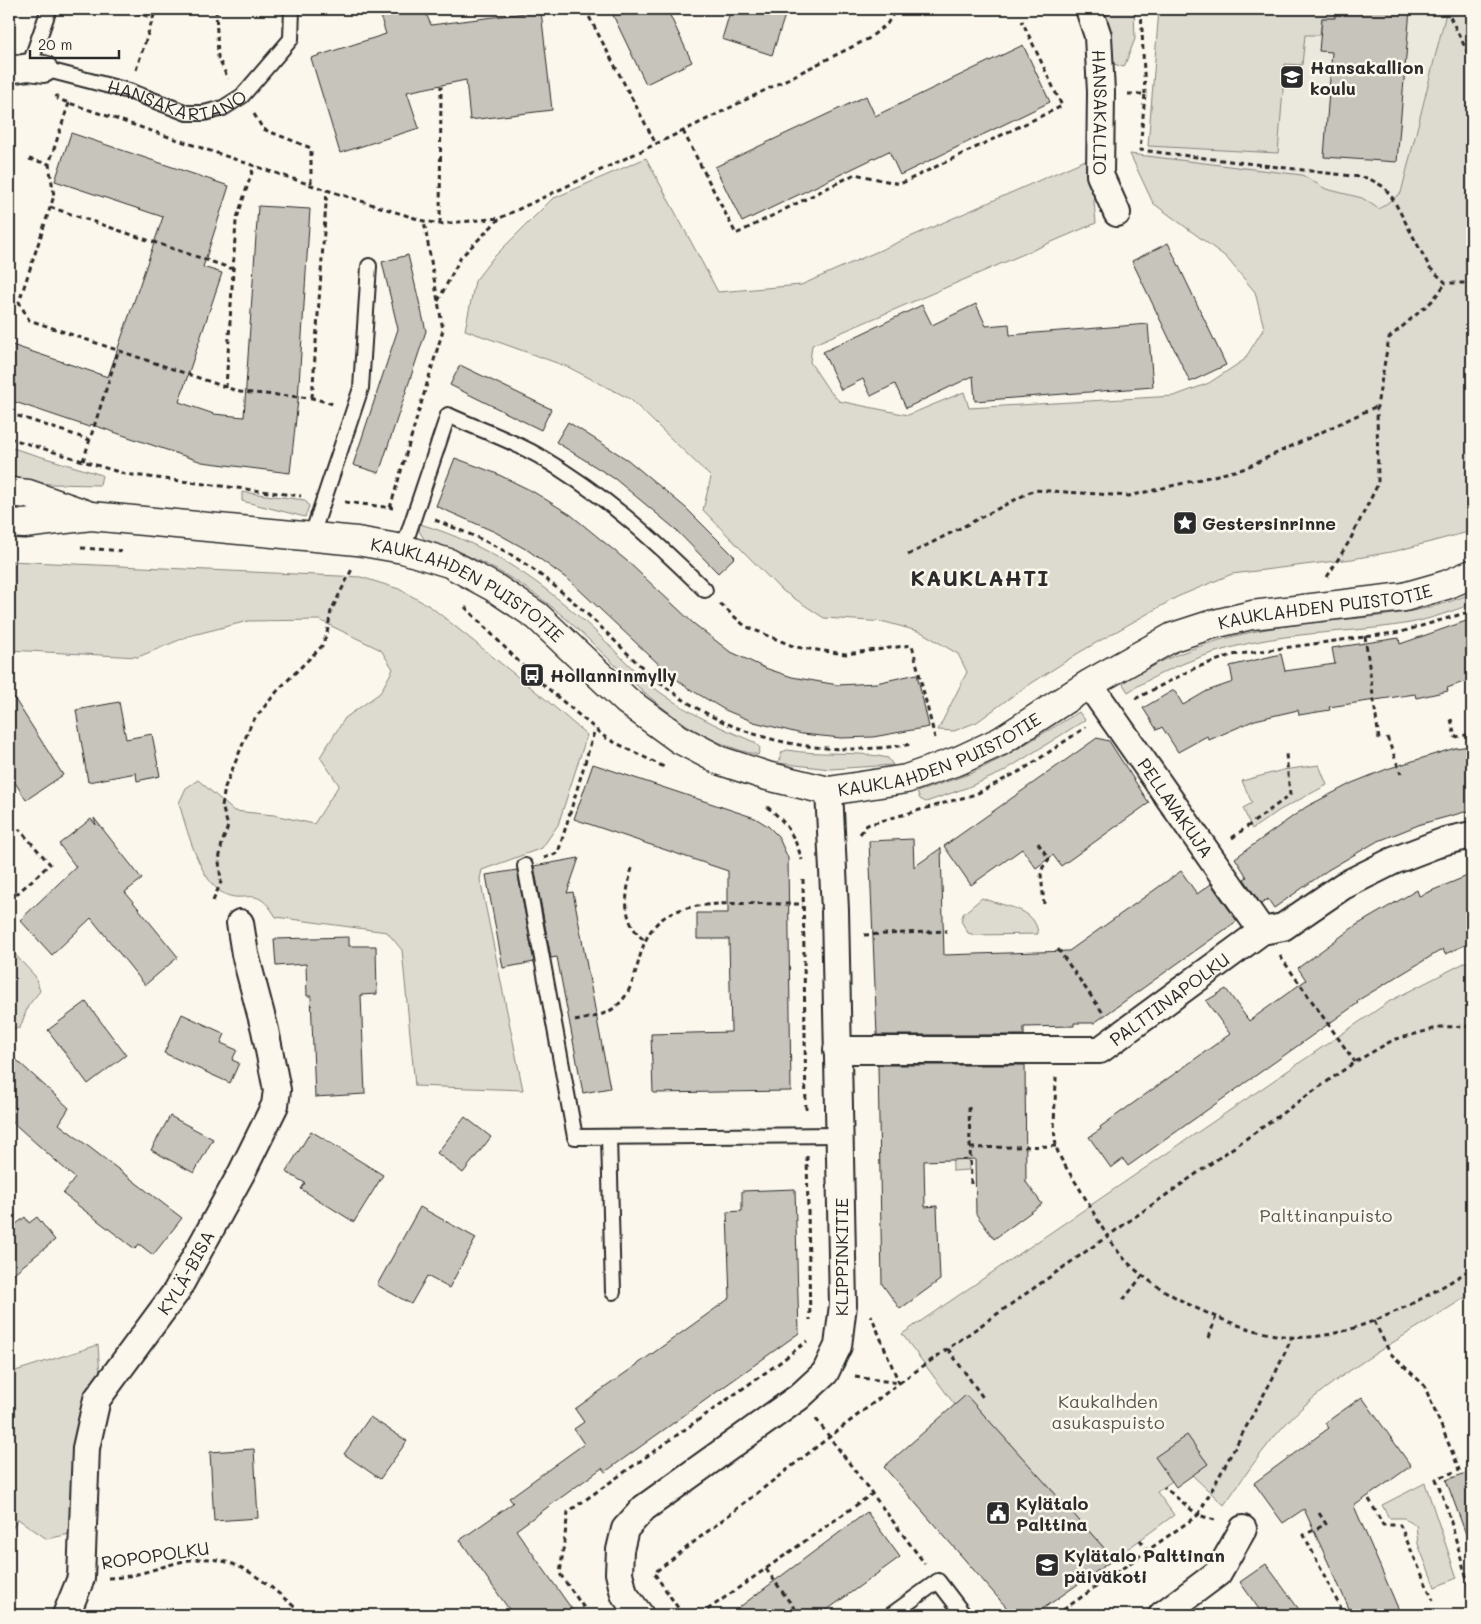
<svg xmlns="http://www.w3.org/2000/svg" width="1481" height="1624" font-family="Mali,sans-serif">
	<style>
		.built { fill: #ebe8de }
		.green { fill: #dddad0; stroke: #84827e }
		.building { fill: #c7c4bc; stroke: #2b2b2b }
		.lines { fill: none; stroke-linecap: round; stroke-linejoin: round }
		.lane-casing { stroke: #2b2b2b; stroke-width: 18 }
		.street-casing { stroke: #2b2b2b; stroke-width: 30 }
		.secondary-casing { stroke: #2b2b2b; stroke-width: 31 }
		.path { stroke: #2b2b2b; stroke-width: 3; stroke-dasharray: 5 4; stroke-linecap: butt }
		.lane { stroke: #fbf7ec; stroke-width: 14 }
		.street { stroke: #fbf7ec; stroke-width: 26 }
		.secondary { stroke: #fbf7ec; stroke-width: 28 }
		.labels { text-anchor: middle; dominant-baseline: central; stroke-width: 5; stroke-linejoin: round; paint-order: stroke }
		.poi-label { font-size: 18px; font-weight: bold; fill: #2b2b2b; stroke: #fbf7ec; text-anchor: start }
		.street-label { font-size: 18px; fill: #2b2b2b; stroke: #fbf7ec }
		.park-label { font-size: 18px; fill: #585754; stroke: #fbf7ec }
		.district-label { font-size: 22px; font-weight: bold; letter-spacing: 1px; fill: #2b2b2b; stroke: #fbf7ec }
	</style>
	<rect width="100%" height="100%" fill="#fbf7ec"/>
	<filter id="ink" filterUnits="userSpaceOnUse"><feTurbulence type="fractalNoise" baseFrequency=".02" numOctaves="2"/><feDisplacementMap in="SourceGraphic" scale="10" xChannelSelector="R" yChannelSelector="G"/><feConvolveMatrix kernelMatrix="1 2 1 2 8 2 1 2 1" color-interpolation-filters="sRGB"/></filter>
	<g filter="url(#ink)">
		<path class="built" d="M1159,9H1447L1401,193L1379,209L1362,198L1326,189L1302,175L1147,157Z"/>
		<g class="green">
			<path d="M1103,9H1134L1135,39L1124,67L1110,63L1109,38Z"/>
			<path d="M1159,9H1335V18H1322L1320,35H1305L1302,65L1285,64L1278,153L1148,146Z"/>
			<path d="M1447,9H1472V531L1396,551L1352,559L1232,574L1177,597L1080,652L1015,694L977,722L954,731L938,730L967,672L958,654L921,632L885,622L824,618L780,589L703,510L711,477L630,399L568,367L465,330L475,281L492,259L552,199L646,158L718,292L801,285L1090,158L1096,223L812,345L810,362L828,389L839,401L908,415L964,392L969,408L1174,396L1209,383L1244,360L1264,328L1255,292L1226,257L1153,203L1130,154L1302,175L1326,189L1362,198L1379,209L1401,193Z"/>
			<path d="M9,447L102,475L100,485L51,484L9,480Z"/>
			<path d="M242,492L305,500L309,506L305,517L242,501Z"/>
			<path d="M420,524C488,544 545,584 596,632C614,649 630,667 648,683C680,709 716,726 754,742L760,748L758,755C672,737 621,665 557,611C517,578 473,555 424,539L419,531Z"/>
			<path d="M9,561L361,577L399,589L431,607L544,698L587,735L558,825L542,848L482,870L480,879L523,1090L415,1086L402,950L387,932L276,917C255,881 245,907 221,892C199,878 186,827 179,803L186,788L198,780L234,811L274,815L314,824L339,785L320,757L345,718L380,693L393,669L381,650L319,620L248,621L189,636L138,657L9,650Z"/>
			<path d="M1472,593V604C1452,611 1431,619 1410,623C1367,631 1322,631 1278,638C1225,646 1174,663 1128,692L1123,684C1131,673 1146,669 1158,663C1201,643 1246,631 1293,625C1352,617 1417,618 1472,593Z"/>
			<path d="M1079,712L1085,720L1001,773L966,788L926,802L920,799L917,792L972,773L1002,758Z"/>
			<path d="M787,750C820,756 855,750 888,758L893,765L830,769L778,763L782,752Z"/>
			<path d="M1319,765L1327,785L1280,810L1252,829L1243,808L1252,803L1242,781L1283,770Z"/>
			<path d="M982,898C1002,907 1036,906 1038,934L975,935L968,933L961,921L963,914Z"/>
			<path d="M9,948L35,976L40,991L28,1006L20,1028L9,1029Z"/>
			<path d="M1472,959V1293C1416,1330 1356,1361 1305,1405C1273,1433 1249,1470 1224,1505L1192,1475L1172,1481L1157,1492L1174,1515L1114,1559L966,1396L955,1405L902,1334L1390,1001Z"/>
			<path d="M952,1130H968L969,1170L953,1171Z"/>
			<path d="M98,1345L100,1376L74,1533L47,1539L18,1519L9,1534V1373Z"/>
			<path d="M1425,1483L1457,1578L1435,1587L1418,1544L1416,1525L1404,1518H1389L1382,1505Z"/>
		</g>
		<g class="building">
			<path d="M378,9H424L431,25L541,11L552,110L470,120L466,80L407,92L419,128L340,153L311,58L386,34Z"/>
			<path d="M610,9H667L692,62L646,84Z"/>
			<path d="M731,9H787L772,55L722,39Z"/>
			<path d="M1335,9H1410L1397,162L1324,157L1332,52L1319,51L1322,18H1335Z"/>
			<path d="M1023,45L1050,102L900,175L889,151L742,222L715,167L866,96L875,116Z"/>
			<path d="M71,133L229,186L203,267L222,273L179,402L214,414L244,417L258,206L310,209L298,400L290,473L202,462L90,424L89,427L9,400V344L108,377L163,217L55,181Z"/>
			<path d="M1168,243L1226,365L1190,382L1132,261Z"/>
			<path d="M408,255L426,331L379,473L353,465L398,329L382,262Z"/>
			<path d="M976,304L986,326L1009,324L1010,335L1148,324L1153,387L975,401L973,376L906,408L895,384L871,396L863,379L841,390L823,352L922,305L932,325Z"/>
			<path d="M460,365L551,409L541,430L450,385Z"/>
			<path d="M568,422L628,460L686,508L735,557L718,573L674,528L615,479L556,442Z"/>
			<path d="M455,458L495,473L532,491L571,515L627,561L693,623L729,651L765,668L792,677L838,685L876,683L917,674L929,727L873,737L841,738L802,734L754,722L725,710L688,688L665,670L570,581L529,551L495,532L436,506Z"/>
			<path d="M1472,619V679L1447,688L1448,691L1416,698L1415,694L1329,707L1330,710L1299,715L1298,710L1255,720L1209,740L1207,736L1178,752L1162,727L1157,730L1143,708L1174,690L1183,705L1207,691L1233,682L1230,666L1281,654L1285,671L1335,664L1332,648L1399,638L1400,644Z"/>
			<path d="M9,690L63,775L26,800L9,773Z"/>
			<path d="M119,702L126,739L152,734L160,776L137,781L136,773L88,782L76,710Z"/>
			<path d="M1097,738L1109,741L1149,803L1061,866L1053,855L1036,868L1022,849L971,885L944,846Z"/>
			<path d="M1472,746V810L1421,824L1376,842L1328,870L1274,908L1268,899L1261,904L1244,879L1247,877L1235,858L1306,807L1352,783L1387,769L1455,748Z"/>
			<path d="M593,764L755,818L768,826L778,836L788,858L791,1091L653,1093L651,1034L731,1032L729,939H697V913H728V871L574,819Z"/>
			<path d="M94,818L142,879L125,892L178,957L145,985L91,918L52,955L20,920L76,867L59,844L91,819L96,825Z"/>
			<path d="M913,839L914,867L941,848L944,955L1069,951L1181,871L1197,894L1211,884L1237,921L1094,1023H1074V1026L1024,1027V1035H877L869,841Z"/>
			<path d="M579,858L567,893L573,892L610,1088L583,1093L557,957L551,958L534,866Z"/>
			<path d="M517,870L534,962L503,968L486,875Z"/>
			<path d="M1472,874V942L1445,954L1443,949L1357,1001L1358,1003L1128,1166L1123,1159L1111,1168L1089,1137L1101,1129L1100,1127L1230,1034L1206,1001L1226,989L1249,1021L1306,980L1298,968L1355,926L1417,890L1419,896Z"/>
			<path d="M349,937V946H376L377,994L361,995L365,1094L315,1097L311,996H307L306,964L276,966L274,939Z"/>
			<path d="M86,1002L126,1055L88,1084L48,1030Z"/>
			<path d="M182,1014L225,1034L221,1043L237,1050L232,1060L239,1063L230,1083L164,1053Z"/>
			<path d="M9,1053L69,1108L59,1124L182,1218L153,1255L139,1244L135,1249L63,1194L75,1178L9,1119Z"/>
			<path d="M878,1065H1025L1026,1182L1042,1204L994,1239L976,1214L975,1159L924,1161L925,1207L937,1206L940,1280L900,1309L882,1284Z"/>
			<path d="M170,1116L213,1139L194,1173L151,1150Z"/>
			<path d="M465,1117L491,1137L463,1173L437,1153Z"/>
			<path d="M311,1131L383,1175L354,1222L301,1189L305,1183L286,1172Z"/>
			<path d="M795,1189L799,1333L605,1472L602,1468L516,1530L576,1615H513L460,1540L513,1503L509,1498L584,1444L574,1429L584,1422L575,1409L730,1298L727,1212L742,1211V1191Z"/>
			<path d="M420,1207L476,1238L449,1288L427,1276L411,1304L377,1285Z"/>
			<path d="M25,1217L29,1223L37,1217L55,1240L9,1277V1230Z"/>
			<path d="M966,1395L1114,1559L1034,1615H1013L884,1467Z"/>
			<path d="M1362,1397L1411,1466L1354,1506L1401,1615H1352L1304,1509L1283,1523L1254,1483L1329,1428L1325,1423Z"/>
			<path d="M370,1417L407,1441L380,1479L344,1454Z"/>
			<path d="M1187,1435L1208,1464L1176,1487L1155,1457Z"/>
			<path d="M254,1449L258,1518L214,1521L210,1452Z"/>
			<path d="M1472,1471V1545H1470L1446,1480Z"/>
			<path d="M867,1512L900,1557L820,1615H729Z"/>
			<path d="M1266,1564L1303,1615H1263L1240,1582Z"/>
		</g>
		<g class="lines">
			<defs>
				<g id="lane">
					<path d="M29,67L49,9"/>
					<path id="s1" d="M44,69L129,91L187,113H204L223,108L242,96L291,39L292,9"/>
					<path d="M311,538L361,388L369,266"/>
					<path d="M403,549L448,415C478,429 511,440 539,456C605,495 651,537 705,590"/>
					<path d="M525,866L575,1137L839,1135"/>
					<path d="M609,1137L613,1292"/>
					<path d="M891,1615L938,1581L964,1615"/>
				</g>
				<g id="street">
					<path id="s2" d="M1089,9L1098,36L1101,92L1100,175L1117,213"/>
					<path d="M9,70L29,67L44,69"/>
					<path id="s3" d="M1089,684L1262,931"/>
					<path id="s4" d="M837,1050H1100L1262,931L1283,927L1343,886L1393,861L1445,841L1472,835"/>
					<path id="s5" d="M66,1615L81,1578L86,1448L97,1399L176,1292L242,1172L275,1105L277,1090L265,1030L245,954L240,923"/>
					<path d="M640,1615L624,1594L619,1573L620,1550L625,1529L644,1508L799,1397L825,1373L838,1346L843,1305L835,910L829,791"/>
					<path d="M1162,1615L1218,1573L1243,1529"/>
				</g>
				<g id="secondary">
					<path d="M9,492L28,494L85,514"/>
					<path id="s6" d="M9,523L24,524L91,516L357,541L403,549L449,563L495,588L537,616L627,701L679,739L721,761L767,776L829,791L906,779L960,760L1001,741L1089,684L1173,637L1210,625L1252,615L1404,597L1446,585L1472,574"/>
				</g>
			</defs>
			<use href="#lane" class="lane-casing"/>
			<use href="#street" class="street-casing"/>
			<use href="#secondary" class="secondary-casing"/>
			<g class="path">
				<path d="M216,9L218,57L228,79"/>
				<path d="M585,9L656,144"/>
				<path d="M1141,9L1145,94"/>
				<path d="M1446,9L1472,61"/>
				<path d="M135,12L153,18"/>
				<path d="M136,70L156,9"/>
				<path d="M1128,94H1145L1140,150L1368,178L1384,187L1393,199L1430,268L1446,283H1472"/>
				<path d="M56,95L58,99L69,103L311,185L424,221L440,224L500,218L683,131L868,39L887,24L896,9"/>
				<path d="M69,103L49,164L54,196L19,302L29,320L240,392L312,398L333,404"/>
				<path d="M254,114L263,129L311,148V185"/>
				<path d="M683,131L736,234L855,174L900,184L1062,106L1022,21"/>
				<path d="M29,159L49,164"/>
				<path d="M50,207L233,269"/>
				<path d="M440,224L441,86"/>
				<path d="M438,301L461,257L499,219"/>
				<path d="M226,388L236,221L254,166"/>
				<path d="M312,398L327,190"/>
				<path d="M9,413L90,440"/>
				<path d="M9,438L125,474L301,496"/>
				<path d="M83,461L118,352"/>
				<path d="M345,502L393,508"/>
				<path d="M390,508L443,330L424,221"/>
				<path d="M435,520C452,527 470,534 487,542C515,555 542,575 565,595C598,621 625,654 657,680C731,741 819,759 912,744"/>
				<path d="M81,548L125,551"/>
				<path d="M908,555L1034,490L1129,496L1243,469L1377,406"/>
				<path d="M1327,577L1350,540L1378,484L1377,406L1389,338L1432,301L1446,283"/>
				<path d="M720,604L745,626L795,647L846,654L912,645L935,738"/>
				<path d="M465,607L532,675L606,738L666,768"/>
				<path d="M1365,636L1379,739"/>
				<path d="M1135,699L1195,668L1232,655L1401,632L1472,611"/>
				<path d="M1451,719L1455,737L1472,734"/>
				<path d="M1387,737L1401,774"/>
				<path d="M767,807C786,821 795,837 802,860"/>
				<path d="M860,834L867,825L976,794L1024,769L1086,727"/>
				<path d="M1232,838L1290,795L1286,754"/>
				<path d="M1038,843L1049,859L1043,867L1041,874L1044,904"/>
				<path d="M544,858L558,853L595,729"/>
				<path d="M632,868C625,894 621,921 644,940"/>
				<path d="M803,879L806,1113"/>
				<path d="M9,901L50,864L19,829"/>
				<path d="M213,901L221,882L219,861L222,843L228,826L222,806L225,787L252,722L279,689L322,646L327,633L331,611L352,569"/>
				<path d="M864,935L947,931"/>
				<path d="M1058,949L1103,1013"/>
				<path d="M1280,956L1355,1062"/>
				<path d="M575,1021C588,1018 603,1016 614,1008C646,984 630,937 668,915C697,898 767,905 803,904"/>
				<path d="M1056,1077C1056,1099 1052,1124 1056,1145C1057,1157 1075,1180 1081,1191C1094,1212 1105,1236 1121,1255C1154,1295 1240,1333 1291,1337C1348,1342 1426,1299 1472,1268"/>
				<path d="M969,1107L971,1184"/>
				<path d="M970,1148L1056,1146"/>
				<path d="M807,1156L810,1320"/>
				<path d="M1123,1300L1143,1275"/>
				<path d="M1374,1321L1390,1353L1424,1385L1455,1459L1459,1470L1436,1479L1447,1508L1469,1587"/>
				<path d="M1209,1338L1216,1316"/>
				<path d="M948,1349L984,1399"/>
				<path d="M855,1377L899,1383L1355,1062L1393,1040L1441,1027L1472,1026"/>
				<path d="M816,1419L925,1564"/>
				<path d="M1369,1499L1383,1525H1400L1433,1600"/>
				<path d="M1319,1513L1326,1524L1304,1535L1344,1615"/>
				<path d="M1215,1520L1198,1515L1275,1374L1292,1337"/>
				<path d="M1140,1540L1147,1549"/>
				<path d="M766,1569L799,1615"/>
				<path d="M108,1578C133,1578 156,1568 180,1562C235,1548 265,1583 304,1615"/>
				<path d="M589,1615L560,1574L568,1512L779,1363L807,1341"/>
				<path d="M683,1615L654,1573L899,1383L871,1315"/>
				<path d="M700,1615L872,1494"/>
				<path d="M1056,1615L1198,1515L1164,1487"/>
			</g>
			<use href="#lane" class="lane"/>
			<use href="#street" class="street"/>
			<use href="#secondary" class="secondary"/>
		</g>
	</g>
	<defs>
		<symbol id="school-square" viewBox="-11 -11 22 22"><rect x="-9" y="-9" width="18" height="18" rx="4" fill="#2b2b2b" stroke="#fbf7ec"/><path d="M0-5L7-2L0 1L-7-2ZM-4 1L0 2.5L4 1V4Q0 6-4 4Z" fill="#fff"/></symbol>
		<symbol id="sight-square" viewBox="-11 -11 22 22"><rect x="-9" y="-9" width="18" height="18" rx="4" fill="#2b2b2b" stroke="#fbf7ec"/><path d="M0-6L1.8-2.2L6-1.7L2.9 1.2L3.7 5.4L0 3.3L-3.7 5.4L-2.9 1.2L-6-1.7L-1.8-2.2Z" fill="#fff"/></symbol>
		<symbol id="bus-square" viewBox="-11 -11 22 22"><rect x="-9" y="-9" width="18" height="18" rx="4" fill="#2b2b2b" stroke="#fbf7ec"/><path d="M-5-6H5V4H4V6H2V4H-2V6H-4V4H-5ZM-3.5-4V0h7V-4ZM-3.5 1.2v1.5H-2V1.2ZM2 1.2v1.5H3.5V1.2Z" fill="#fff"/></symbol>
		<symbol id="civic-square" viewBox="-11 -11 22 22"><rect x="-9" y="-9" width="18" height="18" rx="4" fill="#2b2b2b" stroke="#fbf7ec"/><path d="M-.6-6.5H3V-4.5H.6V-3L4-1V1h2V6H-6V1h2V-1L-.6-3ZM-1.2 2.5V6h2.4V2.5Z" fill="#fff"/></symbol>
	</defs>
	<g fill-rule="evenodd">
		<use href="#school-square" x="1278" y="63" width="28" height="28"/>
		<use href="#sight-square" x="1171" y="509" width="28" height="28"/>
		<use href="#bus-square" x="518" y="661" width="28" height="28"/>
		<use href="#civic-square" x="984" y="1499" width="28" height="28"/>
		<use href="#school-square" x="1033" y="1551" width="28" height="28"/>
	</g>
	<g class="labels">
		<g class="poi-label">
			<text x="1310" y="67">Hansakallion<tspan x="1310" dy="21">koulu</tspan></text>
			<text x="1202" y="523">Gestersinrinne</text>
			<text x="550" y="675">Hollanninmylly</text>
			<text x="1016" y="1503">Kylätalo<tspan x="1016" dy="21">Palttina</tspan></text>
			<text x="1064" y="1555">Kylätalo Palttinan<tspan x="1064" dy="21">päiväkoti</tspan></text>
		</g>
		<g class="street-label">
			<text stroke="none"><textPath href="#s1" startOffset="139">HANSAKARTANO</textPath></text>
			<text stroke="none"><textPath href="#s2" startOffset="105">HANSAKALLIO</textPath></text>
			<text stroke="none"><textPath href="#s6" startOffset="472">KAUKLAHDEN PUISTOTIE</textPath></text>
			<text stroke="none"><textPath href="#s6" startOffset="1432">KAUKLAHDEN PUISTOTIE</textPath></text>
			<text stroke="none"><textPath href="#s6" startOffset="1012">KAUKLAHDEN PUISTOTIE</textPath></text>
			<text stroke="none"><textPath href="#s3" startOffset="151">PELLAVAKUJA</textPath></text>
			<text stroke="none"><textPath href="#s4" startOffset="349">PALTTINAPOLKU</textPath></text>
			<text transform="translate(841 1257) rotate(-90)">KLIPPINKITIE</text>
			<text stroke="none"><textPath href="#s5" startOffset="375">KYLÄ-BISA</textPath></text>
			<text transform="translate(155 1555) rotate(-8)">ROPOPOLKU</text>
		</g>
		<g class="park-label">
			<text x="1326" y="1215">Palttinanpuisto</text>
			<text x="1108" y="1401">Kaukalhden<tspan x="1108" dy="21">asukaspuisto</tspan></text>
		</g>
		<g class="district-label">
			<text x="980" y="577">KAUKLAHTI</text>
		</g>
	</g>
	<rect width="1481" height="1624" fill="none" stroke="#fbf7ec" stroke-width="30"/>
	<rect x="15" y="15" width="1451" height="1594" fill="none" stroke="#2b2b2b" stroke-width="2" filter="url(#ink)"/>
	<path d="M30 50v8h89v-8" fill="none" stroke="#2b2b2b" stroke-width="2.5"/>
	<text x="38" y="50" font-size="15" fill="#2b2b2b" stroke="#fbf7ec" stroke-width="4" paint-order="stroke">20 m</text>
</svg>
